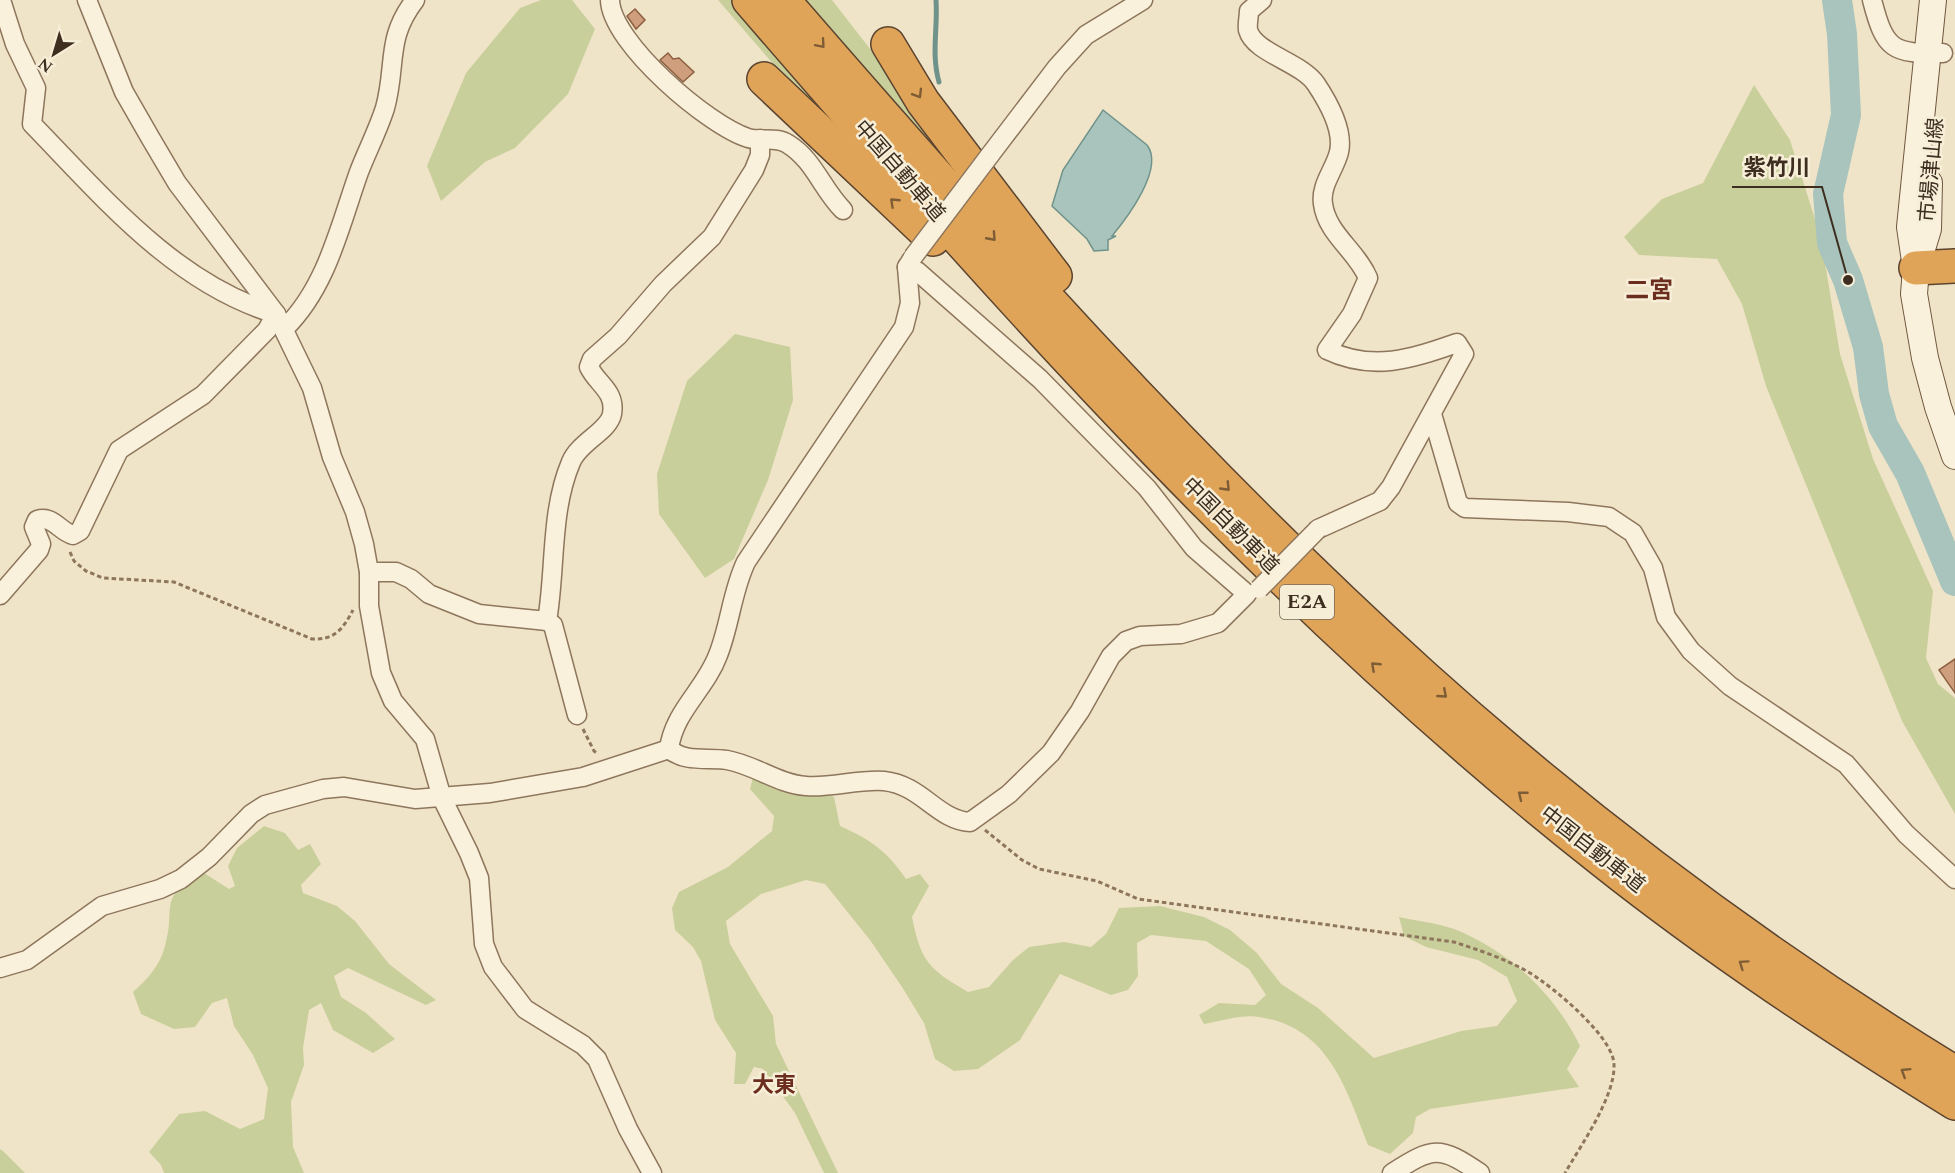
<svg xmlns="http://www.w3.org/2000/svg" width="1955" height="1173" font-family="Spectral,'Noto Sans JP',serif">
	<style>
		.green { fill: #c9cf9b }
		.water { fill: #a9c4bc; stroke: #6f938a; stroke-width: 1.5 }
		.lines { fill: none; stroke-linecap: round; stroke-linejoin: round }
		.stream { stroke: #6f938a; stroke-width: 5 }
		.river { stroke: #a9c4bc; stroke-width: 30 }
		.building { fill: #cf9f7d; stroke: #8d5f41; stroke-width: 1.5 }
		.street-casing { stroke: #8d765c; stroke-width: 21 }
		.secondary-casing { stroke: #6f573f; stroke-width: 28 }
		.highway-casing { stroke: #5b4430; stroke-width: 36 }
		.path { stroke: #8d765c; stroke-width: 3; stroke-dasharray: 4.5 3; stroke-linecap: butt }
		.street { stroke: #faf1dc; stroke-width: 18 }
		.secondary { stroke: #faf1dc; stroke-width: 26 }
		.highway { stroke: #e0a458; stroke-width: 33 }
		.street-bridge-casing { stroke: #8d765c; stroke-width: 21; stroke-linecap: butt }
		.street-bridge { stroke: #faf1dc; stroke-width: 18 }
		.oneway { stroke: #7e5d36 }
		.labels { text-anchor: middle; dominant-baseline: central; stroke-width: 5; stroke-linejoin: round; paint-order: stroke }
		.shield { fill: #f7eed8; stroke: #756857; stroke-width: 1.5 }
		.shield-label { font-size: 20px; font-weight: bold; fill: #3d2e20 }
		.street-label { font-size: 21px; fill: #3d2e20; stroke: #f7eed8 }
		.neighbourhood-label { font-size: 22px; font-weight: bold; fill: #6b2e1e; stroke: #f7eed8 }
		.quarter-label { font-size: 24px; font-weight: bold; fill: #6b2e1e; stroke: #f7eed8 }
		.leader { fill: none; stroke: #3d2e20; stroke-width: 2 }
		.callout-dot { fill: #3d2e20; stroke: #f7eed8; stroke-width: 2 }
		.callout-label { font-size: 22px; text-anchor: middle; font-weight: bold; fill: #3d2e20; stroke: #f7eed8; stroke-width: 5; stroke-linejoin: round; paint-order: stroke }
	</style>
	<rect width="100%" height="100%" fill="#f0e4c8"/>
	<g class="green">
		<path d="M541,0H572L595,29L568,94L515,148L485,162L441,201L427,166L466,73L520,8Z"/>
		<path d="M718,0H731L850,137L812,109Z"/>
		<path d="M801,0H832L1054,285Z"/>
		<path d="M1754,85L1790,140L1821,238L1840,354L1873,459L1933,591L1926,658L1938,684L1955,698V814L1902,721L1766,386L1742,304L1717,259L1639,255L1624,237L1662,199L1703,183Z"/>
		<path d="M735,334L790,347L793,400L768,480L734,559L705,578L659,514L657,474L687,381Z"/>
		<path d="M753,777L820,790L834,797L840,826C870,839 888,852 906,879L920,874L929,886L912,917C921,962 929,969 968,992L989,987L1013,960L1029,947L1064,942L1091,947L1106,934L1119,908L1160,906L1204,917L1230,930L1257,953L1281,984L1318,1008L1374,1058L1461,1031L1497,1026L1517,1001L1507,977L1478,960L1426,947L1404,936L1399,917C1417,921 1437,923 1454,929C1508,950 1555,994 1580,1046L1567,1069L1579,1087L1430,1109L1416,1117L1413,1133L1390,1154L1368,1145C1346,1088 1328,1027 1259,1017C1243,1014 1221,1021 1204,1024L1199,1015L1219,1003L1255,1005L1266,995L1249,969L1206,941L1151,935L1137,943L1138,976L1128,990L1111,995L1060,974L1020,1040L978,1069L954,1071L935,1059L924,1023L902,987L870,940L825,884L806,880L761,894L726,921L730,944L773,1016L776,1044L838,1173H824L795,1113L763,1069L754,1067L745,1084H734L736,1053L715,1020L701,961L693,947L675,930L672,908L679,892L728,867L772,831L774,816L750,789Z"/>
		<path d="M264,826L285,833L298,850L310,844L321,864L301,885L303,893L337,906L355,921L389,964L436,1000L426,1005L348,968L334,976L341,997L366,1013L395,1039L373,1053L333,1030L321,1003L309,1010L303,1048L304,1065L291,1102L293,1147L304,1173H164L161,1165L149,1152L179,1114L205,1111L240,1129L264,1119L268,1088L253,1055L234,1026L227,998L212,1003L195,1027L174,1029L141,1014L133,992C148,979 160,965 165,946C177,906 155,898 204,873L229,889L235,886L228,866L237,848Z"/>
		<path d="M0,1149L3,1151L25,1173H0Z"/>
	</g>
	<path class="water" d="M1103,110L1147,145C1165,168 1127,218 1112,236H1116L1108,240V250L1094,251L1087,239L1052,206L1063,170Z"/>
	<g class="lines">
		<path class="stream" d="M936,0C938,28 931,54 939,82"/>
		<path class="river" d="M1837,0L1842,34L1846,115L1828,194L1832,243L1848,280L1868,347L1874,394L1883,426L1910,473L1955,581"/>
	</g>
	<g class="building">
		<path d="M635,9L645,20L636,29L627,16Z"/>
		<path d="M668,53L673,59L679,58L694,72L683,82L660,60Z"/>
		<path d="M1955,659V693L1939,670Z"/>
	</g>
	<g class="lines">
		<defs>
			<g id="street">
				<path d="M1,0L15,44L36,88L32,124C103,197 175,284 276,314"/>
				<path d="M87,0L124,92L151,139L177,183L276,314L312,388L332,457L355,512L364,544L369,572V606L381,673L393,701L425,739L442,798L469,853L479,878L484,944L493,967L525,1009L583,1045L597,1059L628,1129L652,1173"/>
				<path d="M610,0C611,43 709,126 748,138C761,142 776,136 788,144C814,160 822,189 843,210"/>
				<path d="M1262,0L1249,11C1249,17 1247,24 1248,30C1254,53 1301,62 1316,84C1328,102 1344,130 1339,152C1335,169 1320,185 1323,204C1327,234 1357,251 1368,278L1352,314L1327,350C1373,372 1411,359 1457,343L1464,354L1391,487L1380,501L1318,529"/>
				<path d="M1872,0C1885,50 1892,54 1943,53"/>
				<path d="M990,155L1057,67L1086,35L1143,0"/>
				<path d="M285,328C327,287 340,225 359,172C367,151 378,130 385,108C397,65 385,39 415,0"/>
				<path d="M1432,414L1458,503L1465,508L1568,512L1609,517L1633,533L1653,568L1666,617L1691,651L1730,686L1846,764L1906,834L1955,879"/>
				<path d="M369,572H396L411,579L429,594L479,614L547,621L553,625L577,715"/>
				<path d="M0,595L39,550L41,544L34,527L37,520C53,515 59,531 73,535L80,531L119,450L203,395L267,330L276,314"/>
				<path d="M547,621C556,569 550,511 571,462C579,442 609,431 612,414C616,391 597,384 589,367L592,359L618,336L663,284L712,237L754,170L760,155V139"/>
				<path d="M669,749C685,763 708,757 727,760C755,765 778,784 806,786C832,788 858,779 884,781C922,785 937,820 970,822L1009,794L1051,753L1080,711L1111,656L1126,641L1140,636L1181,634L1218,623L1247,594L1194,548L1147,488L1040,379L917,271L907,267"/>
				<path d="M669,749C674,711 705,690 718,655C730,625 732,591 746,562L904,327L910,303L907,267L912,259"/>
				<path d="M0,968L27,960L102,906L160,889L181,879L209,857L251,814L265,805L323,789L344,787L415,799L490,793L583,777L669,749"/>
				<path d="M1392,1173C1433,1147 1439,1145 1480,1173"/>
			</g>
			<g id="secondary">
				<path d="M1933,0L1910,227L1916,268L1914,294L1925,358L1938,407L1955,456"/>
				<path d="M1918,262L1928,229L1929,183"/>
			</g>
			<g id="highway">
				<path d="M749,0C1013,306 1283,609 1602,860C1714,949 1834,1028 1955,1103"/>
				<path d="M783,0C986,234 1192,467 1422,675C1587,824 1766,957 1955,1073"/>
				<path d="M888,44L923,102L1055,276"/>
				<path d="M764,79L933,239"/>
				<path d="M1916,268L1955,266"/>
			</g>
		</defs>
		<use href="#street" class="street-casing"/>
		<use href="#secondary" class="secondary-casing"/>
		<use href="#highway" class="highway-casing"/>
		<g class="path">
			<path d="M70,552L74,561L86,571L103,578L174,582L312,639C335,640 343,629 353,610"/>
			<path d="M583,729L594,751L598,754"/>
			<path d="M985,830L1022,860L1039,869L1097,881L1138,899L1454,942C1479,950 1506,959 1530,973C1553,987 1614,1037 1614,1065C1615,1097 1581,1145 1565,1173"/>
		</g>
		<use href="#street" class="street"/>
		<use href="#secondary" class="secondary"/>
		<use href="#highway" class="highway"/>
		<defs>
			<g id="street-bridge">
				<path d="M913,257L990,155"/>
				<path d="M1259,589L1318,529"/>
			</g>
		</defs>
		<use href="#street-bridge" class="street-bridge-casing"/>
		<use href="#street-bridge" class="street-bridge"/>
	</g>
	<defs><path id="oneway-chevron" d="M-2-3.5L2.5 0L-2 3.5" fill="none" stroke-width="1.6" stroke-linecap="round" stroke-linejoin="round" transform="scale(1.5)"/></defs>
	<g class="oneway">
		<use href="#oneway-chevron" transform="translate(821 44) rotate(49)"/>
		<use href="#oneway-chevron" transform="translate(918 94) rotate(59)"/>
		<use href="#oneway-chevron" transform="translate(894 202) rotate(-137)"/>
		<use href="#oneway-chevron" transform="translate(992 237) rotate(48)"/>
		<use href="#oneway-chevron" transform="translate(1226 487) rotate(46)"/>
		<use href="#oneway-chevron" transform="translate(1375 666) rotate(-137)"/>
		<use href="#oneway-chevron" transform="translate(1443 694) rotate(41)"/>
		<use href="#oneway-chevron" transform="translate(1522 795) rotate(-141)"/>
		<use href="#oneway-chevron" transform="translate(1743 964) rotate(-145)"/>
		<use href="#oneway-chevron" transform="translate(1905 1072) rotate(-148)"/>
	</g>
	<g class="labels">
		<rect class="shield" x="1280" y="585" width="54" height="34" rx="4.5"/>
		<g class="shield-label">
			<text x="1307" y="602">E2A</text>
		</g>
		<g class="street-label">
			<text transform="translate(1932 170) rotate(-85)">市場津山線</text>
			<text transform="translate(899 171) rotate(49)">中国自動車道</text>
			<text transform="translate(1230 526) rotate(45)">中国自動車道</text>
			<text transform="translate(1592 850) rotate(38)">中国自動車道</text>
		</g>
		<g class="neighbourhood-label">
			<text x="774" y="1085">大東</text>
		</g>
		<g class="quarter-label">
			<text x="1649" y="291">二宮</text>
		</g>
	</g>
	<path class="leader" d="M1848 280L1822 187H1732"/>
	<circle class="callout-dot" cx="1848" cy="280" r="6"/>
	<g class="callout-label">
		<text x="1777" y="175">紫竹川</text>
	</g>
	<g transform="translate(54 54) rotate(217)" stroke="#f7eed8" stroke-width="4.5" paint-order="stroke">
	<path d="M0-4.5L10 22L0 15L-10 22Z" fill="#3d2e20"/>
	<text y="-9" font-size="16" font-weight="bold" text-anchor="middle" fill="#3d2e20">N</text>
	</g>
</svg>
